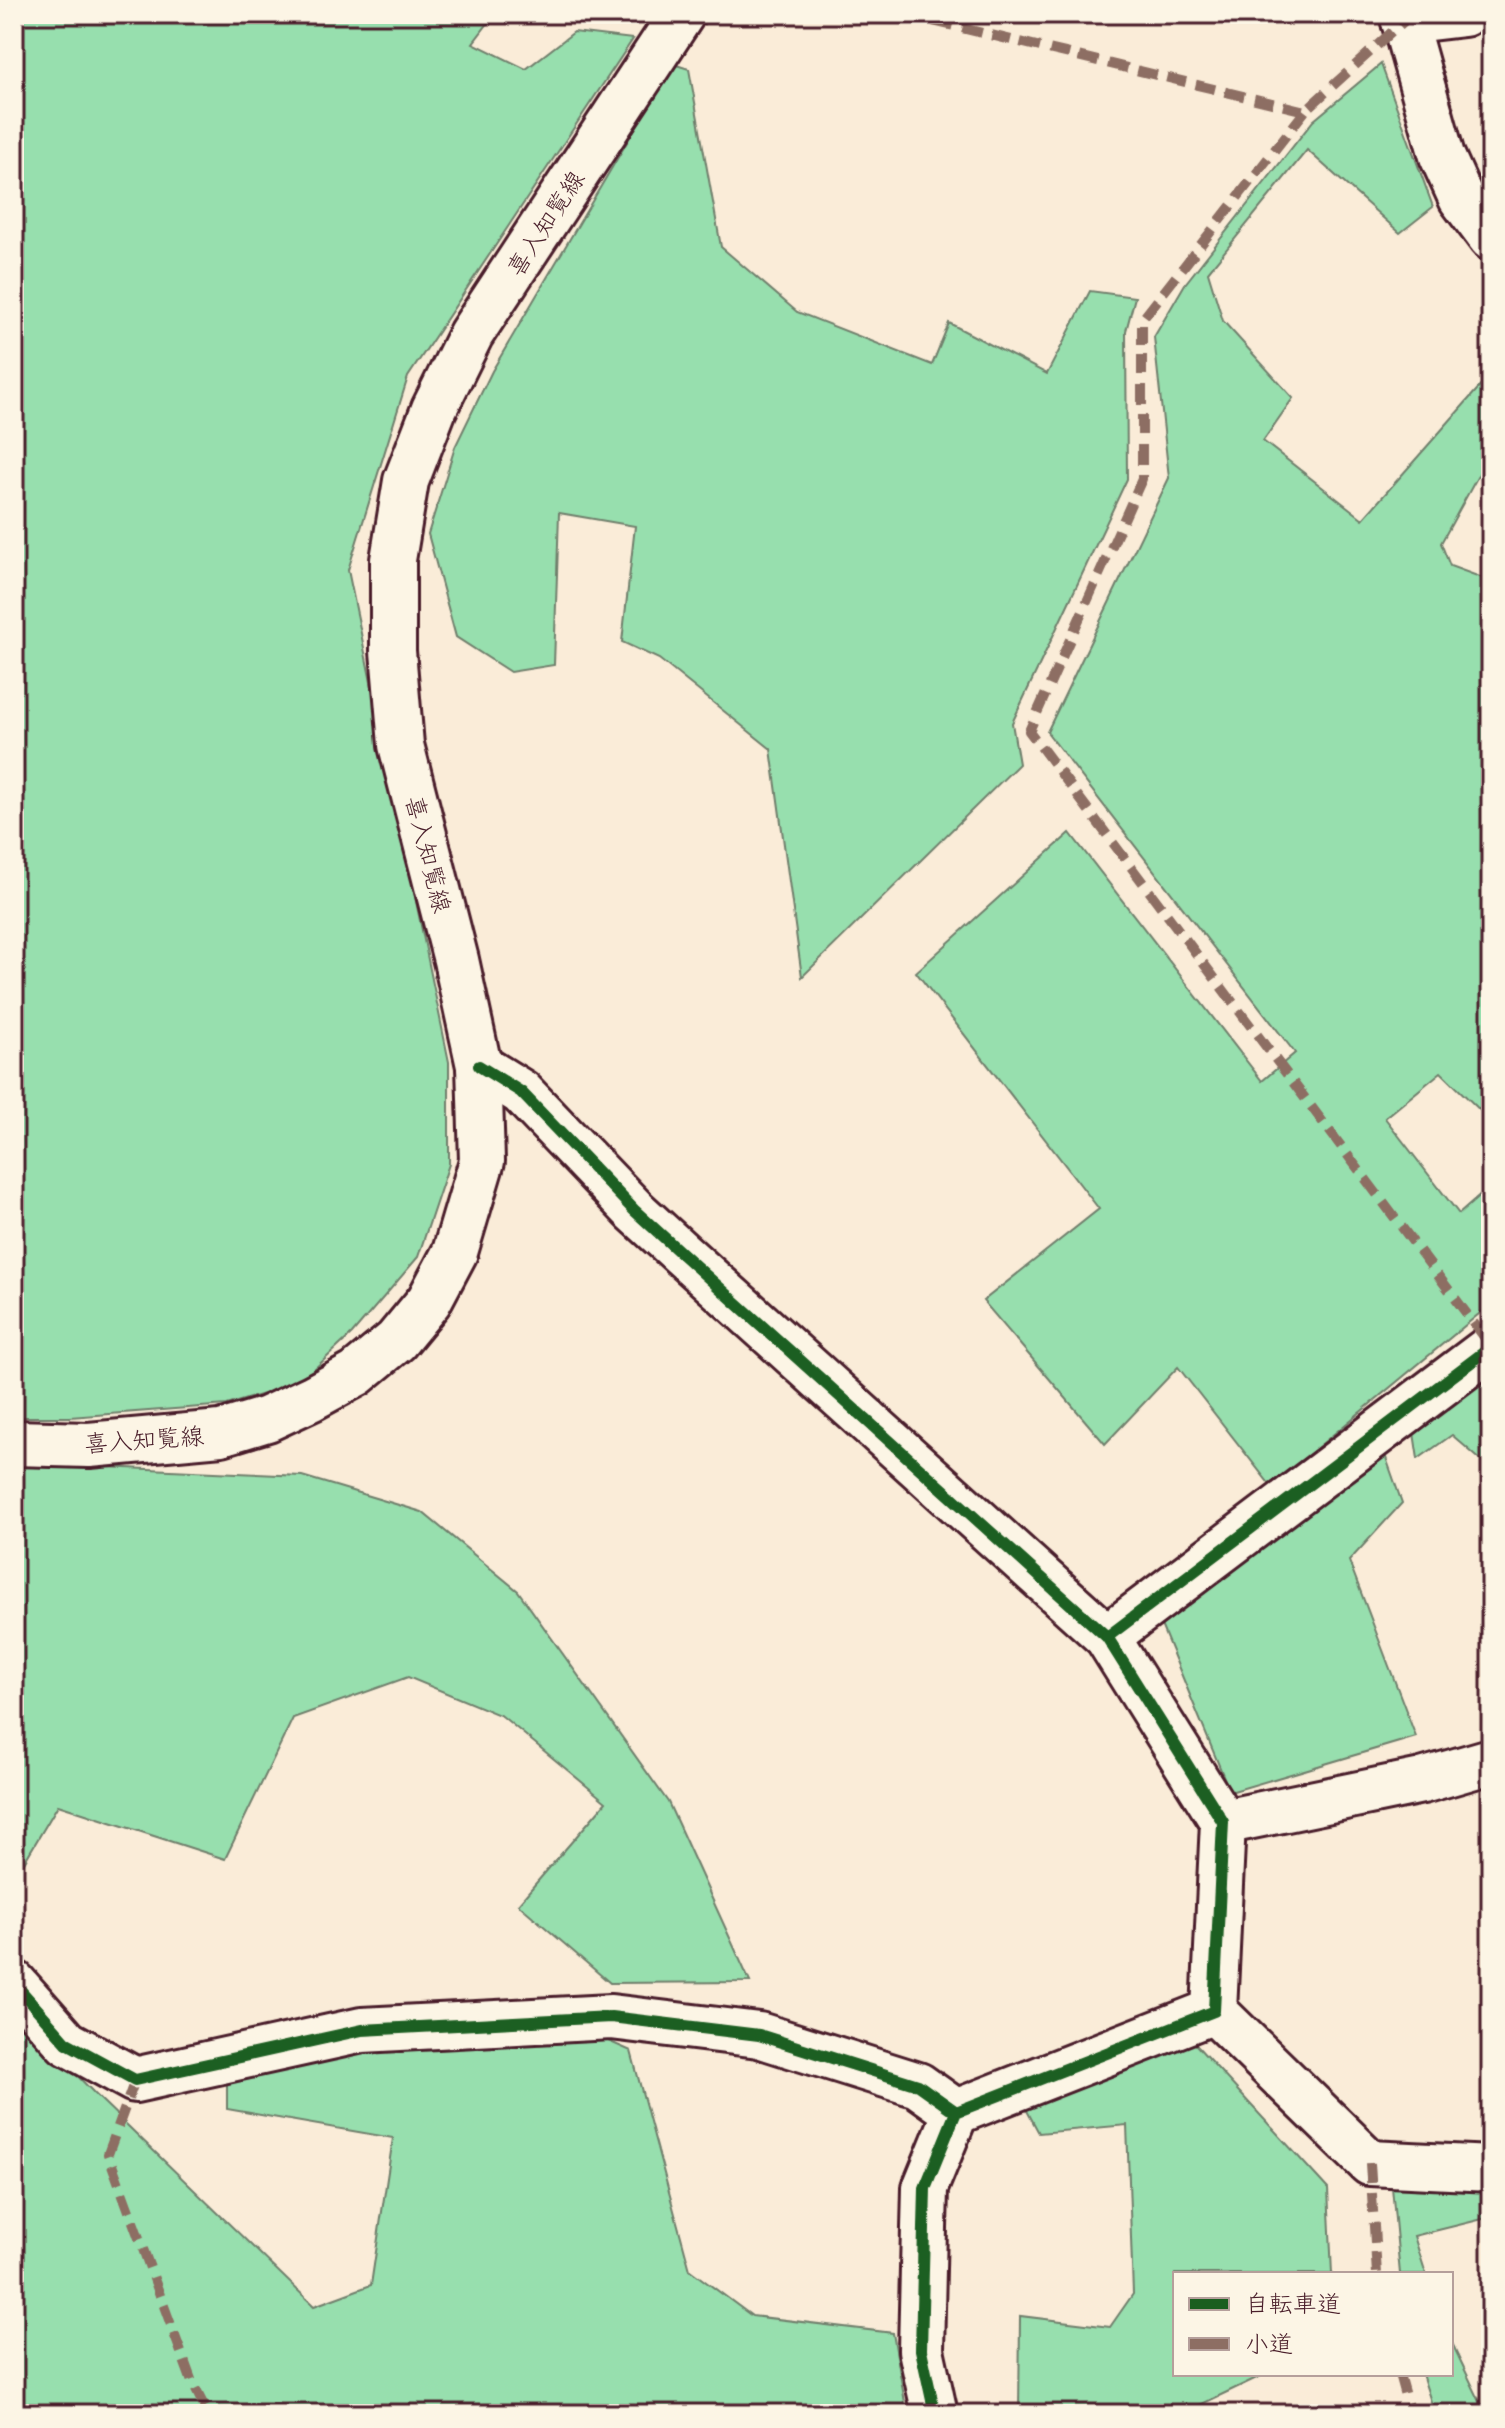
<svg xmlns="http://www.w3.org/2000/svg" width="1505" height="2428" font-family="Delius,'Klee One',sans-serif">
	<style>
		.green { fill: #97dfae; stroke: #707f6c; stroke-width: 2 }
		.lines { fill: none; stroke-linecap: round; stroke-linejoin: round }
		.minor-casing { stroke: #4a1f2b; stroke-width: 50 }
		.major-casing { stroke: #4a1f2b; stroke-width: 50 }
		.minor { stroke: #fcf5e5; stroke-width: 44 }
		.major { stroke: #fcf5e5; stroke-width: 44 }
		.quiet { stroke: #8d6e63; stroke-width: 10; stroke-dasharray: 20 10; stroke-linecap: butt }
		.cycleway-casing { stroke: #fcf5e5; stroke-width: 17 }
		.cycleway { stroke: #1b5e20; stroke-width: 12 }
		.labels { text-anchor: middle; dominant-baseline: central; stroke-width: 7; stroke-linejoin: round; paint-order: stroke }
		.street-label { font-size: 24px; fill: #4a1f2b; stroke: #fcf5e5 }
	</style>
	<rect width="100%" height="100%" fill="#faecd8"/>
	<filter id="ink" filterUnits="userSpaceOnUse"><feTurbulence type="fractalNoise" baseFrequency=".0125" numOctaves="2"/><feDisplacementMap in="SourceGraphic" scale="16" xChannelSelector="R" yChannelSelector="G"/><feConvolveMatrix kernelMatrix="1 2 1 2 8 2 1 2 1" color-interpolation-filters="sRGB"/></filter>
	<g filter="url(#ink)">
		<g class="green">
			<path d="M14,14H495L473,43L526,69L574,32L633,39L408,377L348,570L449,1062V1164L418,1257L352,1334L299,1383L227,1405L70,1417H14Z"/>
			<path d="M673,64L689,69L721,247L797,312L932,365L949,323L1047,374L1090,291L1135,297L1126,331L1127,479L1012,723L1019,764L802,977L771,749L659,659L622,642L635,526L559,513L554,665L510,672L456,637L428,534L455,447L492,371Z"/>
			<path d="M1381,64L1433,207L1400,233L1307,150L1208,272L1223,321L1293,398L1263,441L1363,519L1491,374V452L1441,543L1450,566L1491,581V1121L1441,1072L1385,1118L1459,1214L1491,1186V1304L1271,1486L1178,1367L1105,1444L983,1301L1099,1209L916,972L1070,833L1262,1081L1295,1053L1047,732L1169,478L1154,337L1185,284L1313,121Z"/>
			<path d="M1491,1373V1469L1452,1435L1418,1459L1414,1433Z"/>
			<path d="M1384,1452L1402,1503L1349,1561L1416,1737L1230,1792L1161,1625Z"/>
			<path d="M14,1463L302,1476L422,1512L518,1591L668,1802L750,1982L610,1983L518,1904L606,1802L502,1716L408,1677L293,1718L225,1859L58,1805L14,1879Z"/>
			<path d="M14,2010L95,2094L314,2306L371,2285L393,2138L227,2109V2073L353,2047L606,2040L631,2051L690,2270L752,2316L893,2333L907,2414H14Z"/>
			<path d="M1187,2035L1328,2189L1332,2274H1175V2374H1265L1181,2414H1019L1020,2316L1110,2327L1133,2294L1127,2125L1039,2133L1024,2105Z"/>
			<path d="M1391,2176L1491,2189V2217L1414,2236L1426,2274H1400Z"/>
			<path d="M1451,2341L1486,2414H1435L1422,2374H1451Z"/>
		</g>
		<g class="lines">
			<defs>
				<g id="minor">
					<path d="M1406,14L1404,21L1442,156L1461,198L1491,238"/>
					<path d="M1404,21L1464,14"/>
					<path d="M479,1066L521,1092L634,1210L681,1253L1107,1637L1223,1822L1214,2011L956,2112L925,2188L921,2350L935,2414"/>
					<path d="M1107,1637L1491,1347"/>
					<path d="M1223,1822L1422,1781L1491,1761"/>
					<path d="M14,1983L67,2043L135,2080L362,2030L611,2017L759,2035L918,2085L956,2112"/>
					<path d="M1214,2011L1370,2163L1491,2169"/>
				</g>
				<path id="major" d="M14,1443L89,1445L221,1433L267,1419L312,1398L356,1374L396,1341L429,1301L455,1252L482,1161L479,1066L456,960L401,745L393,651V560L406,481L434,409L471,334L682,14"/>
			</defs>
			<use href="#minor" class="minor-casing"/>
			<use href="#major" class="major-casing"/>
			<use href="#minor" class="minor"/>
			<use href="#major" class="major"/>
			<g class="quiet">
				<path d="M904,14L1305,111L1404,21"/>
				<path d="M1305,111L1142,320V479L1029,731L1491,1346"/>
				<path d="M135,2080L108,2154L192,2382L208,2414"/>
				<path d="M1370,2163L1377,2274"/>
				<path d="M1399,2374L1410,2414"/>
			</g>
			<defs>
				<g id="cycleway">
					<path d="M479,1066L521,1092L634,1210L681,1253L1107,1637L1223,1822L1214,2011L956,2112L925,2188L921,2350L935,2414"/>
					<path d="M1107,1637L1491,1347"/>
					<path d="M14,1983L67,2043L135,2080L362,2030L611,2017L759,2035L918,2085L956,2112"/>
				</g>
			</defs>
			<use href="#cycleway" class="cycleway-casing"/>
			<use href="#cycleway" class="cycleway"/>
		</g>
	</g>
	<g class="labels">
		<g class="street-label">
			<text transform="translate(545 223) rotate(-57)">喜入知覧線</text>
			<text transform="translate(429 854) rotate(76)">喜入知覧線</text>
			<text transform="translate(144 1439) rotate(-4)">喜入知覧線</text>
		</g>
	</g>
	<rect width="1505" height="2428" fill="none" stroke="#fcf5e5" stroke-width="48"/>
	<rect x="24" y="24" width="1457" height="2380" fill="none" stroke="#4a1f2b" stroke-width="3" filter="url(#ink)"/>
	<rect x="1173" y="2272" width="280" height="104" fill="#fcf5e5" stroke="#b59f9b" stroke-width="2"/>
	<rect x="1189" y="2298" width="40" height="12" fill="#1b5e20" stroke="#b59f9b" stroke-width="2"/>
	<text x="1245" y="2312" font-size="24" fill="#4a1f2b">自転車道</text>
	<rect x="1189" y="2338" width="40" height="12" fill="#8d6e63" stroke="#b59f9b" stroke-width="2"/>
	<text x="1245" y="2352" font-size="24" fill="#4a1f2b">小道</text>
</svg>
